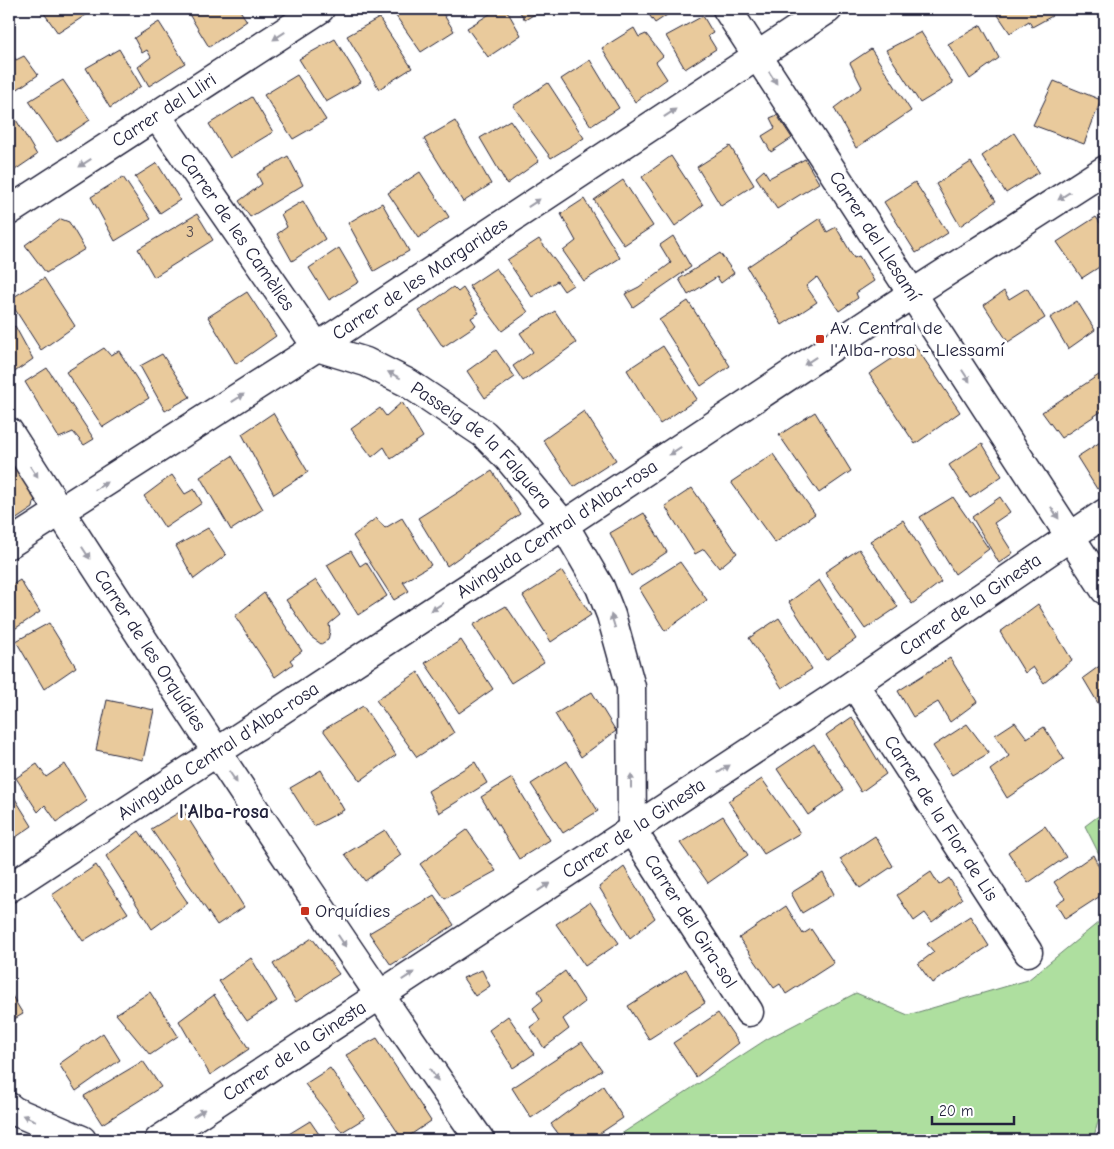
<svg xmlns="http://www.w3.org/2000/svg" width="1114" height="1149" font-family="'Comic Neue',sans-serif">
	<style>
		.green { fill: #aedf9f; stroke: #68806d }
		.building { fill: #e9ca9c; stroke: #22223b }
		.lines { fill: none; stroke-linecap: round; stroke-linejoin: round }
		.street-casing { stroke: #22223b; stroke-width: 31 }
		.street { stroke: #fff; stroke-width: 28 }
		.oneway { fill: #9c9ca7 }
		.poi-dot { fill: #c8321e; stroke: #fff; stroke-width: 2 }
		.labels { text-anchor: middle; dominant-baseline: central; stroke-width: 5; stroke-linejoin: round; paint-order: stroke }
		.number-label { font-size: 16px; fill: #544c53 }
		.street-label { font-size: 19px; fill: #22223b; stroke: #fff }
		.poi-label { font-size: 19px; fill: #22223b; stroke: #fff; text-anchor: start }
		.neighbourhood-label { font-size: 20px; font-weight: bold; fill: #22223b; stroke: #fff }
	</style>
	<rect width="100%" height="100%" fill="#fff"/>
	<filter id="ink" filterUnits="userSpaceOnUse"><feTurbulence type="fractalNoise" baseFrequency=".02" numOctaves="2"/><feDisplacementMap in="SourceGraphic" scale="10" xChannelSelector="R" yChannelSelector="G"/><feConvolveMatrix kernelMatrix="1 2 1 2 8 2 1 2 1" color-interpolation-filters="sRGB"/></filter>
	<g filter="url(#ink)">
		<g class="green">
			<path d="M1105,811V866L1085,826Z"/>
			<path d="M1105,917V1096L1093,1140H612L767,1039L856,993L908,1015L1028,980Z"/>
		</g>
		<g class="building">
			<path d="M41,9H87L89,13L58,33Z"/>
			<path d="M190,9H239L247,21L209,47L187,11Z"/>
			<path d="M391,9H440L454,31L421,52Z"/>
			<path d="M498,9H506L521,35L488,57L467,28Z"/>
			<path d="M518,9H543L525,20Z"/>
			<path d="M645,9H676L655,23Z"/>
			<path d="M755,9H770L759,15Z"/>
			<path d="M994,9H1047L1052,16L1032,27L1029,21L1010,33Z"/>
			<path d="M703,16L713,33L708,36L716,49L685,69L666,36Z"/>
			<path d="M379,18L412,68L379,89L347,36Z"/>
			<path d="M159,22L185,63L149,86L138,67L151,57L147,50L142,53L134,38Z"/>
			<path d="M981,25L999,58L970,79L948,44Z"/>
			<path d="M634,28L639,37L646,34L663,56L656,62L667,79L635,102L602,48Z"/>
			<path d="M921,32L953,83L920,103L886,50Z"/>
			<path d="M335,39L361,82L326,102L299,59Z"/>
			<path d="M9,49L16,60L24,56L38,75L9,95Z"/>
			<path d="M119,49L141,86L110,108L86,68Z"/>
			<path d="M871,49L911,111L856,148L834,108L862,87L850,63Z"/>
			<path d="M590,60L619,108L591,126L561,79Z"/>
			<path d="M297,75L326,120L293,139L264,95Z"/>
			<path d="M63,80L90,120L57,142L29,101Z"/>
			<path d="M1054,81L1101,100L1084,144L1033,125Z"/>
			<path d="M548,83L584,138L551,158L513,106Z"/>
			<path d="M252,97L273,132L230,158L209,124Z"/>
			<path d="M777,115L792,138L771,152L762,136L775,128L770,118Z"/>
			<path d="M15,118L37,155L9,174V122Z"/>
			<path d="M510,120L539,161L507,184L480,138Z"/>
			<path d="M455,121L491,184L463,202L424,139Z"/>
			<path d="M1014,133L1039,172L1006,193L982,156Z"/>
			<path d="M730,146L754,185L721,206L697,167Z"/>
			<path d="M288,156L303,185L250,217L239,201L262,184L257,174Z"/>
			<path d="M671,156L703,205L675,226L642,177Z"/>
			<path d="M805,159L819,183L777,209L756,177L764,170L769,178Z"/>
			<path d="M971,162L996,201L960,226L936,184Z"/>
			<path d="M157,163L180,200L160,213L135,177Z"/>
			<path d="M420,172L449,217L418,238L388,193Z"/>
			<path d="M123,177L151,219L115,241L91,197Z"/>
			<path d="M623,180L653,226L624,245L594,200Z"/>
			<path d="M915,182L948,233L916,253L884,202Z"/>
			<path d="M584,199L620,258L584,281L563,251L576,241L561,214Z"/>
			<path d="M303,201L325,239L292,261L277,234L287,227L281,214Z"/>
			<path d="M382,203L409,251L374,271L348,223Z"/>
			<path d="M197,214L213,240L154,277L138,249Z"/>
			<path d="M1096,217L1105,230V265L1104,264L1082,278L1057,242Z"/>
			<path d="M820,218L827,232L836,227L854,258L859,256L874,281L856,293L858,298L839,311L817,277L806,286L817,302L782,325L747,267Z"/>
			<path d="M61,219L69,222L85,249L46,273L25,245Z"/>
			<path d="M673,236L691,267L633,307L625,294L639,287L671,263L660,245Z"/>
			<path d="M539,239L573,285L564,291L557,281L532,297L507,260Z"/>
			<path d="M339,248L359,282L329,300L309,268Z"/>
			<path d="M720,253L734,273L721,283L717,277L688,295L679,279Z"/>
			<path d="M496,268L528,312L502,331L469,286Z"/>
			<path d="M44,278L75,326L41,350L9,300Z"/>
			<path d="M453,287L458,292L463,288L479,313L471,318L476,325L443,347L419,311Z"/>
			<path d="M1027,288L1045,318L1008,342L984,305L1004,291L1009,299Z"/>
			<path d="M247,292L276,336L236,364L208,317Z"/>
			<path d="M688,301L730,366L701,386L659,320Z"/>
			<path d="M1077,301L1095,330L1068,349L1050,318Z"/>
			<path d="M555,311L576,343L523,381L513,366L533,352L520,333Z"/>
			<path d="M15,326L33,359L9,376V330Z"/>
			<path d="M914,344L960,412L915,444L869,374Z"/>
			<path d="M663,346L697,399L660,424L627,370Z"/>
			<path d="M104,348L110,355L119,351L149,398L103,427L66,372Z"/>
			<path d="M496,350L515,377L485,398L467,371Z"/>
			<path d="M162,354L190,397L165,411L140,366Z"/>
			<path d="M47,368L94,439L84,445L73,432L59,438L25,382Z"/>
			<path d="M1105,371V409L1061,438L1042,412Z"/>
			<path d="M402,402L423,437L391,459L384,447L372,457L351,429L380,408L386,416Z"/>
			<path d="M584,411L616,460L574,487L543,440Z"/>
			<path d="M815,412L851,471L819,493L779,435Z"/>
			<path d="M273,413L308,472L274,494L242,434Z"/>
			<path d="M1105,439V483L1097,489L1077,457Z"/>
			<path d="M982,443L1002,476L970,498L949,465Z"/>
			<path d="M773,454L815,514L775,543L731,482Z"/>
			<path d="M232,456L263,509L231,530L200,477Z"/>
			<path d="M11,460L35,498L33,508L9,524V461Z"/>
			<path d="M492,471L520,514L447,566L418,518Z"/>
			<path d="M172,475L185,494L194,489L202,503L165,528L144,496Z"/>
			<path d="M692,488L737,553L719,568L704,549L695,554L665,506Z"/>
			<path d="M953,497L989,549L955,574L920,517Z"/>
			<path d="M1000,497L1010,512L994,523L1013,553L999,563L972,517Z"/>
			<path d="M644,513L667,552L631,576L610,533Z"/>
			<path d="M376,518L385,528L402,518L431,565L403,582L409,591L394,600L353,536Z"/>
			<path d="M903,520L941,582L912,604L870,541Z"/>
			<path d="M208,528L226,555L194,579L176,546Z"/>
			<path d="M859,549L898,607L865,629L825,572Z"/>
			<path d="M351,551L360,566L366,562L387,596L358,615L327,565Z"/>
			<path d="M680,562L707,600L665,631L639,588Z"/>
			<path d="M562,571L591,615L551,642L523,596Z"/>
			<path d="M20,580L40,612L10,632L9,587Z"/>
			<path d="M316,580L340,615L329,624L330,631L328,640L321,644L311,637L286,600Z"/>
			<path d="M819,580L856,639L826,660L789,602Z"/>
			<path d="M264,593L302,651L290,660L293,664L275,677L235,616Z"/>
			<path d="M1038,604L1072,660L1044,683L1033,667L1025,673L1000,632Z"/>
			<path d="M506,606L544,662L511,683L473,625Z"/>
			<path d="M779,618L812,669L782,688L749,638Z"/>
			<path d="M49,623L76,667L44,689L16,641Z"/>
			<path d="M461,640L493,689L459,713L425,663Z"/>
			<path d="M950,658L977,702L950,722L938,702L913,717L898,691Z"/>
			<path d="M1105,662V715L1083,678Z"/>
			<path d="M418,672L454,733L417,757L376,700Z"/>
			<path d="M592,692L616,731L581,757L555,714Z"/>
			<path d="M107,700L154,710L143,760L96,750Z"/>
			<path d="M363,706L396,755L360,781L323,730Z"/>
			<path d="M852,717L886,774L861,792L826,735Z"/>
			<path d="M1015,722L1027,738L1044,727L1064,759L1007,798L990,770L1009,756L995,735Z"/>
			<path d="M967,724L989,753L952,775L933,746Z"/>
			<path d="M814,744L844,790L808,815L777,769Z"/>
			<path d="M567,761L598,811L563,833L531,784Z"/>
			<path d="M475,762L487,783L439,813L428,791Z"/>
			<path d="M37,764L46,777L65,764L87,801L57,822L45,805L38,812L16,778Z"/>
			<path d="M321,770L344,810L314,826L290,788Z"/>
			<path d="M512,778L550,840L519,859L481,797Z"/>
			<path d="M762,779L800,833L764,854L728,801Z"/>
			<path d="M9,789L32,826L9,842Z"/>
			<path d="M183,810L244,907L217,925L151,829Z"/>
			<path d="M723,816L748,855L708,883L680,843Z"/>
			<path d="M1045,826L1066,857L1028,883L1008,852Z"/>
			<path d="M385,830L401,855L365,881L345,854Z"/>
			<path d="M467,830L496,871L445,899L420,864Z"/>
			<path d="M139,831L188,903L152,929L106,856Z"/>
			<path d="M875,836L893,866L860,888L840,859Z"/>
			<path d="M1093,855L1105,879V893L1065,919L1056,904L1065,898L1054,882Z"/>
			<path d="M96,865L128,913L83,941L52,895Z"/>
			<path d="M624,867L655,918L630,938L599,887Z"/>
			<path d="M931,872L939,885L949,878L962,899L932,922L925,913L914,921L897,895Z"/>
			<path d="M823,873L834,894L802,913L791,893Z"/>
			<path d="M434,895L454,925L391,965L369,933Z"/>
			<path d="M590,902L619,943L585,966L556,924Z"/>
			<path d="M786,906L803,934L811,929L834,963L786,994L780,984L774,988L739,938Z"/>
			<path d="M970,916L989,946L932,983L918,964L934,952L927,944Z"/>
			<path d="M312,938L339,974L296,1002L273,964Z"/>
			<path d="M251,958L277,1001L247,1021L219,981Z"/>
			<path d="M686,969L705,1003L649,1039L628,1006Z"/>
			<path d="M482,970L490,986L475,996L463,978Z"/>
			<path d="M565,971L585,1002L563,1019L569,1029L544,1048L530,1027L540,1020L533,1008L543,1000L538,991Z"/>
			<path d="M9,991L23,1014L9,1022Z"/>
			<path d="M150,992L178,1036L150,1055L116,1014Z"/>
			<path d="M214,995L249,1049L210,1075L179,1021Z"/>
			<path d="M718,1013L739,1043L696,1077L673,1043Z"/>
			<path d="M508,1016L534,1054L513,1068L489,1030Z"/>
			<path d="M103,1033L120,1060L76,1091L59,1064Z"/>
			<path d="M377,1038L431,1121L403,1140L346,1055Z"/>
			<path d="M582,1042L602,1070L531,1118L512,1088Z"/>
			<path d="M143,1061L161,1087L102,1124L84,1096Z"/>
			<path d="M330,1068L365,1118L342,1132L305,1084Z"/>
			<path d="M603,1086L623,1118L590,1140H563L551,1124Z"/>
			<path d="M310,1121L323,1140H279Z"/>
		</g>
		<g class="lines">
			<defs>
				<g id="street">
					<path id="s1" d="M727,9L1105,590"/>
					<path id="s2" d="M157,116L317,347L366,362L408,383L484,434L508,458L564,525L600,587L611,615L631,687L632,830L749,1012"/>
					<path id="s3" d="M9,211L320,9"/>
					<path id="s4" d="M9,432C162,671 317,908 480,1140"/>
					<path id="s5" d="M9,544L317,347L828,9"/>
					<path id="s6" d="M854,684L1028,952"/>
					<path id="s7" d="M9,888L564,525L912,294L1105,170"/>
					<path d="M9,1107L14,1111L82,1140"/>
					<path id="s8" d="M159,1140L854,684L1105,513"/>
				</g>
			</defs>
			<use href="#street" class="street-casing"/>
			<use href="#street" class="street"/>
		</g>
		<defs><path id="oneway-solid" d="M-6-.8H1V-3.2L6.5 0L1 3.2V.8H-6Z" transform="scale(1.25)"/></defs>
		<g class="oneway">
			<use href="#oneway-solid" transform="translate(279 36) rotate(147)"/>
			<use href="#oneway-solid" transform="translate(773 78) rotate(57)"/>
			<use href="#oneway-solid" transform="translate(670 113) rotate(-34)"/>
			<use href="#oneway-solid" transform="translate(85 163) rotate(147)"/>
			<use href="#oneway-solid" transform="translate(1064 196) rotate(147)"/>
			<use href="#oneway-solid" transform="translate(534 203) rotate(-34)"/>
			<use href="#oneway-solid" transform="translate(810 361) rotate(146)"/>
			<use href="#oneway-solid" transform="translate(394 375) rotate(-153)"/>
			<use href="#oneway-solid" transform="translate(966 376) rotate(57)"/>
			<use href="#oneway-solid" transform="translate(238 398) rotate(-33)"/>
			<use href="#oneway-solid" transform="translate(675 451) rotate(146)"/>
			<use href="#oneway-solid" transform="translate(34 472) rotate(57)"/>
			<use href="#oneway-solid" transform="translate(101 486) rotate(-33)"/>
			<use href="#oneway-solid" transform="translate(1055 513) rotate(57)"/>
			<use href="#oneway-solid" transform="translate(86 553) rotate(57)"/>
			<use href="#oneway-solid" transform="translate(437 607) rotate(147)"/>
			<use href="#oneway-solid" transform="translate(613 621) rotate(-107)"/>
			<use href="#oneway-solid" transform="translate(724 769) rotate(-33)"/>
			<use href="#oneway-solid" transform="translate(233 777) rotate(56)"/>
			<use href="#oneway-solid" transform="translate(631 781) rotate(-90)"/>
			<use href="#oneway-solid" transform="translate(544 887) rotate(-33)"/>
			<use href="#oneway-solid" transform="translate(342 941) rotate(56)"/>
			<use href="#oneway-solid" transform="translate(408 976) rotate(-33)"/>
			<use href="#oneway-solid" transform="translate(434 1075) rotate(55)"/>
			<use href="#oneway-solid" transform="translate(199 1113) rotate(-34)"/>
			<use href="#oneway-solid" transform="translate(29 1118) rotate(-157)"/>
		</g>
	</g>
	<g class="poi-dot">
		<rect x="815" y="334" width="10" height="10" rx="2.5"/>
		<rect x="300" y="906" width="10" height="10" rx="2.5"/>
	</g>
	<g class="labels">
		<g class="number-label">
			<text x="190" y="232">3</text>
		</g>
		<g class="street-label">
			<text stroke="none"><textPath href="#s3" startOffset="185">Carrer del Lliri</textPath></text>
			<text stroke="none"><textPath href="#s2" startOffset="141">Carrer de les Camèlies</textPath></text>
			<text stroke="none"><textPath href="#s1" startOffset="271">Carrer del Llesamí</textPath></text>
			<text stroke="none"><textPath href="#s5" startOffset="489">Carrer de les Margarides</textPath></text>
			<text stroke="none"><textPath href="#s2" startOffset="476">Passeig de la Falguera</textPath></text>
			<text stroke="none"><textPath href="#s7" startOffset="655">Avinguda Central d'Alba-rosa</textPath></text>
			<text stroke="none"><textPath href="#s8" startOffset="972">Carrer de la Ginesta</textPath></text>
			<text stroke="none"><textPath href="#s4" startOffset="260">Carrer de les Orquídies</textPath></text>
			<text stroke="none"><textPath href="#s7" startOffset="250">Avinguda Central d'Alba-rosa</textPath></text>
			<text stroke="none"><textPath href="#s6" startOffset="160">Carrer de la Flor de Lis</textPath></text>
			<text stroke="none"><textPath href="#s8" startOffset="568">Carrer de la Ginesta</textPath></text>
			<text stroke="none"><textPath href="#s2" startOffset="1020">Carrer del Gira-sol</textPath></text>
			<text stroke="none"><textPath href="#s8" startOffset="162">Carrer de la Ginesta</textPath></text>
		</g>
		<g class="poi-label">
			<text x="830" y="328">Av. Central de<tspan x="830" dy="22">l'Alba-rosa - Llessamí</tspan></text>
			<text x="315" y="911">Orquídies</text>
		</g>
		<g class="neighbourhood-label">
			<text x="224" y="811">l'Alba-rosa</text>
		</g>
	</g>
	<rect width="1114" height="1149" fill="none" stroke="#fff" stroke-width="30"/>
	<rect x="15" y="15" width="1084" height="1119" fill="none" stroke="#22223b" stroke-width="2" filter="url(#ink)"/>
	<path d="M932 1116v8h82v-8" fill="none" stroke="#22223b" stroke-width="2.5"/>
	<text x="939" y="1116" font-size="15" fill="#22223b" stroke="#ffffff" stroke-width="4" paint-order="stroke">20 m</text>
</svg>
